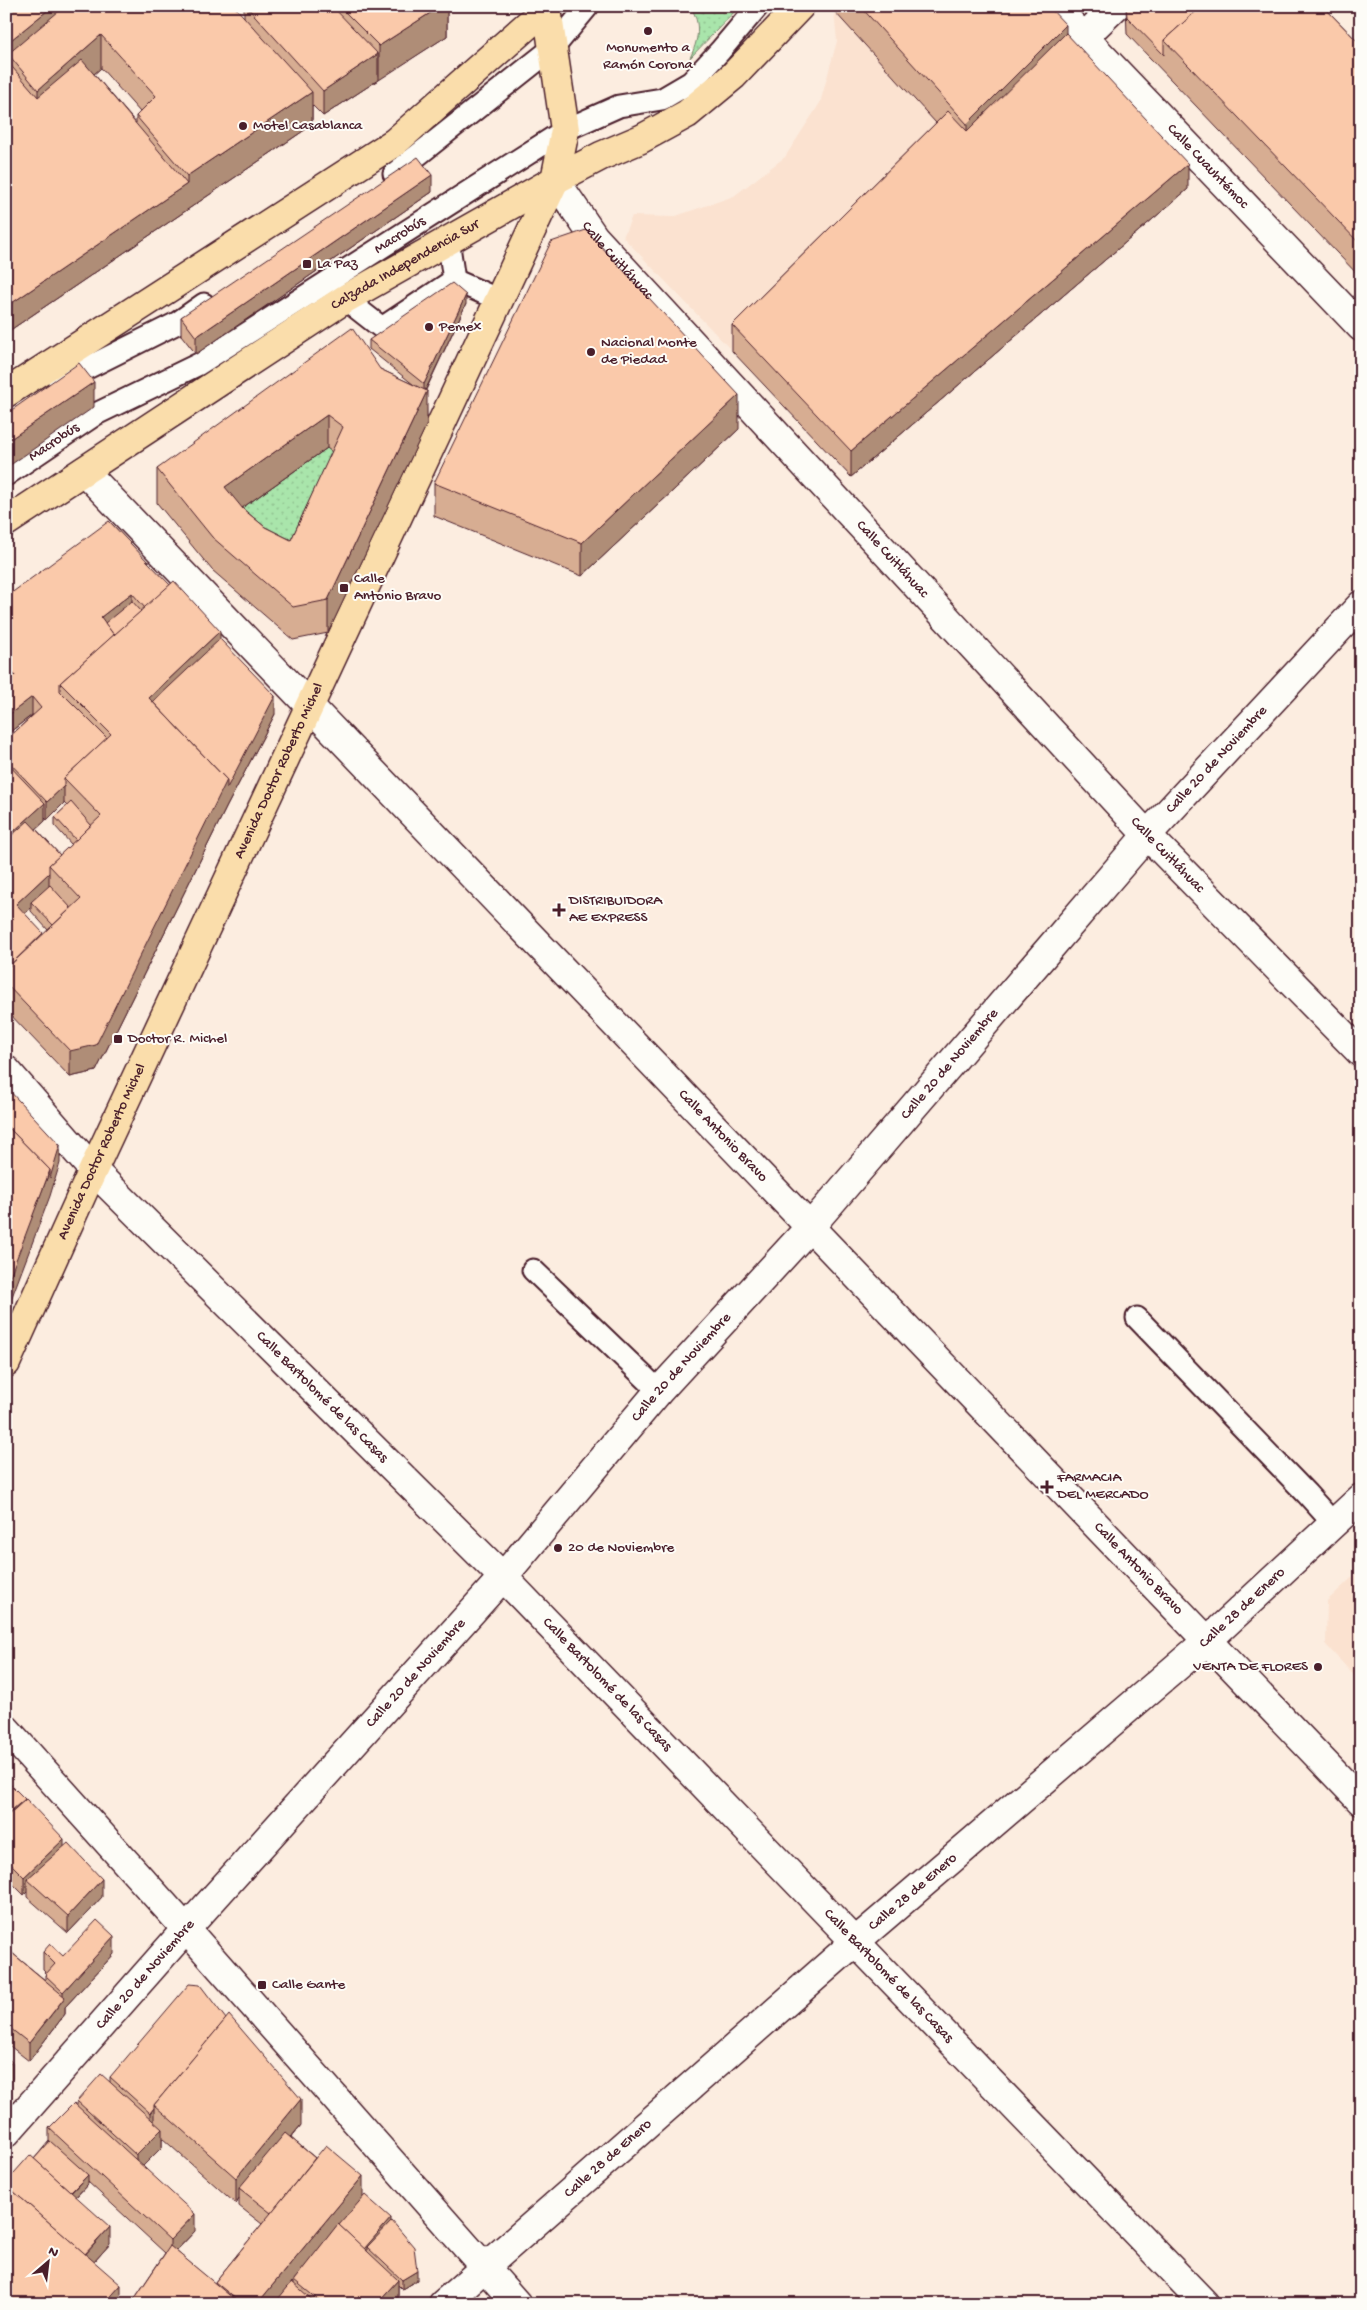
<svg xmlns="http://www.w3.org/2000/svg" width="1367" height="2310" font-family="'Gochi Hand',sans-serif">
	<style>
		.built { fill: #fbe2d0 }
		.garden { fill: url(#garden-dots); stroke: #7a826b }
		.lines { fill: none; stroke-linecap: round; stroke-linejoin: round }
		.service-casing { stroke: #4a1f2b; stroke-width: 25 }
		.minor-casing { stroke: #4a1f2b; stroke-width: 31 }
		.primary-casing { stroke: #4a1f2b; stroke-width: 31 }
		.service { stroke: #fdfcf7; stroke-width: 21 }
		.minor { stroke: #fdfcf7; stroke-width: 28 }
		.primary { stroke: #faddab; stroke-width: 28 }
		.wall { fill: #d7ad92; stroke: #4a1f2b; fill-rule: evenodd }
		.shaded-wall { fill: #af8d77; stroke: #4a1f2b }
		.building { fill: #fac9aa; stroke: #4a1f2b; fill-rule: evenodd }
		.poi-dot { fill: #4a1f2b; stroke: #fdfcf7; stroke-width: 2 }
		.labels { text-anchor: middle; dominant-baseline: central; stroke-width: 4; stroke-linejoin: round; paint-order: stroke }
		.poi-label { font-size: 15px; fill: #4a1f2b; stroke: #fdfcf7; text-anchor: start }
		.street-label { font-size: 15px; fill: #4a1f2b; stroke: #fdfcf7 }
	</style>
	<defs>
		<pattern id="garden-dots" width="8" height="8" patternUnits="userSpaceOnUse" patternTransform="scale(1.25)"><rect width="8" height="8" fill="#a9e5ab"/><path d="M2 2h.1M6 6h.1" fill="none" stroke="#93c493" stroke-width="1.8" stroke-linecap="round"/></pattern>
	</defs>
	<rect width="100%" height="100%" fill="#fcede0"/>
	<filter id="ink" filterUnits="userSpaceOnUse"><feTurbulence type="fractalNoise" baseFrequency=".02" numOctaves="2"/><feDisplacementMap in="SourceGraphic" scale="10" xChannelSelector="R" yChannelSelector="G"/><feConvolveMatrix kernelMatrix="1 2 1 2 8 2 1 2 1" color-interpolation-filters="sRGB"/></filter>
	<g filter="url(#ink)">
		<g class="built">
			<path d="M834,11L948,136L732,351L623,237L632,216L673,217L734,196L785,157L820,103L837,41Z"/>
			<path d="M1361,1569V1683L1326,1645L1327,1601Z"/>
		</g>
		<g class="garden">
			<path d="M690,6H740L690,58C698,41 702,24 690,6Z"/>
			<path d="M327,448L343,460L291,573L225,520Z"/>
		</g>
		<g class="lines">
			<defs>
				<g id="service">
					<path d="M394,174L554,47L588,6"/>
					<path d="M448,239L454,280"/>
					<path d="M345,299L382,328L454,280L497,299"/>
					<path d="M59,382L177,323L204,304"/>
					<path id="s1" d="M6,475L96,414L199,364L565,130L619,106L662,99L691,82L720,51L758,6"/>
					<path d="M533,1270L659,1391"/>
					<path d="M1137,1318L1307,1494L1334,1524"/>
				</g>
				<g id="minor">
					<path id="s2" d="M1054,6L1361,327"/>
					<path d="M1084,37L1116,6"/>
					<path id="s3" d="M555,180L594,237L1147,835L1361,1053"/>
					<path id="s4" d="M84,471L1361,1801"/>
					<path id="s5" d="M6,1070L93,1170L503,1577L1205,2304"/>
					<path d="M6,1729L186,1929L517,2304"/>
					<path id="s6" d="M6,2133L186,1929L503,1577L659,1391L810,1227L1147,835L1361,605"/>
					<path id="s7" d="M443,2304L856,1941L1207,1641L1361,1498"/>
				</g>
				<g id="primary">
					<path d="M6,393L395,142L549,6"/>
					<path id="s8" d="M6,522L345,299L555,180L601,156L641,139L687,114L733,76L800,6"/>
					<path id="s9" d="M6,1363L93,1170L555,180L565,130L547,9"/>
				</g>
			</defs>
			<use href="#service" class="service-casing"/>
			<use href="#minor" class="minor-casing"/>
			<use href="#primary" class="primary-casing"/>
			<use href="#service" class="service"/>
			<use href="#minor" class="minor"/>
			<use href="#primary" class="primary"/>
		</g>
		<g class="wall">
			<path d="M6,6L244,18V6H447V36L378,80L323,116L312,105V125L6,333ZM101,68L140,112L136,116V123L94,74Z"/>
			<path d="M834,6H1048L1066,33L1188,189L851,477L732,351V325L936,123L834,11Z"/>
			<path d="M1126,6H1323L1361,45V278L1127,34Z"/>
			<path d="M432,192L196,354L181,335V317Z"/>
			<path d="M466,304L426,390L427,424L328,633L293,640L212,570L157,503V469L380,369L414,385L369,349V340ZM327,448L332,452L291,540L265,527L242,508Z"/>
			<path d="M739,429L582,576L434,516V483Z"/>
			<path d="M109,521L220,639L275,714L227,806L96,1071L70,1077L6,1010V740L33,715H32L6,735ZM64,803L67,806L55,817V826L71,844L60,855L36,829L45,821V818L47,820ZM31,908V911L48,930L43,935L25,914Z"/>
			<path d="M6,1780L25,1800L64,1846L102,1897L68,1933L27,1897V1892L24,1895L6,1877Z"/>
			<path d="M6,1948L45,1980V1975L47,1974L43,1970V1952L63,1956L114,1954L65,2007V2014L29,2061L6,2043Z"/>
			<path d="M110,2077L301,2125L291,2138L363,2197L391,2222L417,2280L402,2289L398,2285V2298L393,2304H131L165,2253L88,2182V2184L76,2197L110,2244L94,2262L121,2304H6L34,2159L49,2141V2128L77,2105V2101L110,2082ZM162,2138L236,2204L239,2199V2206L262,2224L215,2282V2284L176,2251L195,2231L143,2166L162,2147Z"/>
		</g>
		<g class="shaded-wall">
			<path d="M53,6H85L8,54V69L6,70V44Z"/>
			<path d="M441,6H447V36L379,80V46Z"/>
			<path d="M1066,25V59L967,157V124Z"/>
			<path d="M101,35V68L38,123V90Z"/>
			<path d="M378,54V80L323,116V91Z"/>
			<path d="M312,92V125L6,333V307L187,184V176Z"/>
			<path d="M1188,164V189L851,477V451Z"/>
			<path d="M432,175V192L196,354V337Z"/>
			<path d="M466,295V304L424,393V384Z"/>
			<path d="M94,382V407L6,468V442Z"/>
			<path d="M427,391V424L328,633V600Z"/>
			<path d="M739,395V429L582,576V543Z"/>
			<path d="M327,415V448L225,520V487Z"/>
			<path d="M132,593V610L106,632L101,617Z"/>
			<path d="M220,631V656L158,715L149,698Z"/>
			<path d="M275,696V714L227,806L96,1071L70,1077V1051Z"/>
			<path d="M32,697V715L6,735V717Z"/>
			<path d="M64,786V803L47,820V802Z"/>
			<path d="M45,803V821L13,850V832Z"/>
			<path d="M49,873V891L31,902V908L16,922V904Z"/>
			<path d="M60,1145V1163L50,1196L10,1302L6,1309V1283Z"/>
			<path d="M25,1799V1816L6,1833V1815Z"/>
			<path d="M64,1839V1857L27,1879V1892L24,1895V1877Z"/>
			<path d="M102,1879V1897L68,1933V1916Z"/>
			<path d="M114,1936V1954L65,2007V2014L29,2061V2043L63,2000V1992Z"/>
			<path d="M12,2062V2079L6,2085V2067Z"/>
			<path d="M301,2099V2125L245,2192L239,2188V2199L236,2204V2178Z"/>
			<path d="M154,2108V2126L150,2131V2113Z"/>
			<path d="M162,2129V2147L136,2173V2155Z"/>
			<path d="M88,2175V2184L68,2205V2196Z"/>
			<path d="M363,2176V2202L294,2280V2286L279,2304H257Z"/>
			<path d="M195,2214V2231L170,2257V2240Z"/>
			<path d="M391,2218V2227L367,2247V2254L361,2252Z"/>
			<path d="M110,2227V2244L85,2272V2255Z"/>
			<path d="M417,2271V2280L402,2289V2280Z"/>
			<path d="M398,2280V2298L393,2304H376Z"/>
			<path d="M121,2285V2304H104Z"/>
		</g>
		<g class="building">
			<path d="M6,6H53L6,44Z"/>
			<path d="M65,6H234L312,92L187,176L136,116L156,96L101,35L38,90L8,54Z"/>
			<path d="M246,6H332L378,54L323,91Z"/>
			<path d="M339,6H441L379,46Z"/>
			<path d="M860,6H1048L1066,25L967,124Z"/>
			<path d="M1126,6H1202L1164,40V55L1127,17Z"/>
			<path d="M1202,6H1323L1361,45V245L1164,40Z"/>
			<path d="M1066,33L1188,164L851,451L732,325L948,111L967,131Z"/>
			<path d="M6,60L38,97L82,60L187,184L6,307Z"/>
			<path d="M418,157L432,175L196,337L181,317Z"/>
			<path d="M586,230L739,395L582,543L434,483L551,242Z"/>
			<path d="M452,283L466,295L424,384L369,340Z"/>
			<path d="M352,328L380,369L427,391L328,600L293,607L212,537L157,469ZM327,415L343,427L291,540L265,527L243,509L225,487Z"/>
			<path d="M79,363L94,382L6,442V414Z"/>
			<path d="M109,521L170,585L145,608L132,593L101,617L114,635L60,683V691L107,738L64,778V786L47,802L6,759V740L41,708L32,697L6,717V664L15,676L6,664V597Z"/>
			<path d="M174,581L220,631L149,698L227,780L96,1045L70,1051L6,984V969L81,899L49,865L101,816L64,778L111,734L60,683Z"/>
			<path d="M132,601L141,611L114,635L105,623Z"/>
			<path d="M220,639L275,696L227,788V780L153,702Z"/>
			<path d="M6,762L45,803L13,832L6,824Z"/>
			<path d="M71,802L91,825L76,840L55,817Z"/>
			<path d="M28,821L60,855L49,865V873L16,904L43,933L6,969V829L12,835Z"/>
			<path d="M50,885L71,908L53,925L31,902Z"/>
			<path d="M6,1087L60,1145L50,1178V1170L6,1125Z"/>
			<path d="M6,1125L50,1170L10,1276L6,1283Z"/>
			<path d="M6,1780L25,1799L6,1815Z"/>
			<path d="M26,1799L64,1839L24,1877L6,1859V1817Z"/>
			<path d="M68,1843L102,1879L68,1916L27,1879Z"/>
			<path d="M97,1920L114,1936L63,1992L45,1975L55,1964L43,1952L50,1944L63,1956Z"/>
			<path d="M6,1948L65,1997L29,2043L6,2025Z"/>
			<path d="M189,1984L200,1985L226,2019L154,2105V2108L150,2113L110,2077Z"/>
			<path d="M229,2015L301,2099L236,2178L154,2105Z"/>
			<path d="M6,2057L12,2062L6,2067Z"/>
			<path d="M101,2074L162,2129L136,2155L77,2101Z"/>
			<path d="M74,2103L195,2214L170,2240L49,2128Z"/>
			<path d="M285,2133L315,2158L271,2213L239,2188Z"/>
			<path d="M50,2141L88,2175L71,2192L34,2159Z"/>
			<path d="M326,2145L363,2176L257,2304H242L215,2282Z"/>
			<path d="M30,2155L110,2227L85,2254L6,2185V2182Z"/>
			<path d="M6,2185L121,2285L104,2304H6Z"/>
			<path d="M365,2195L391,2218L364,2249L339,2225Z"/>
			<path d="M392,2221L414,2247L417,2271L402,2280L367,2247Z"/>
			<path d="M338,2224L398,2280L376,2304H323L294,2280Z"/>
			<path d="M170,2246L240,2304H193L190,2300L186,2304H131Z"/>
			<path d="M292,2282L317,2304H274Z"/>
		</g>
	</g>
	<g class="poi-dot">
		<circle cx="648" cy="31" r="5"/>
		<circle cx="243" cy="126" r="5"/>
		<rect x="302" y="259" width="10" height="10" rx="2.5"/>
		<circle cx="429" cy="327" r="5"/>
		<circle cx="591" cy="352" r="5"/>
		<rect x="339" y="583" width="10" height="10" rx="2.5"/>
		<path d="M556.5 902.5h5v5h5v5h-5v5h-5v-5h-5v-5h5z"/>
		<rect x="113" y="1034" width="10" height="10" rx="2.5"/>
		<path d="M1044.5 1479.5h5v5h5v5h-5v5h-5v-5h-5v-5h5z"/>
		<circle cx="558" cy="1548" r="5"/>
		<circle cx="1318" cy="1667" r="5"/>
		<rect x="257" y="1980" width="10" height="10" rx="2.5"/>
	</g>
	<g class="labels">
		<g class="poi-label">
			<text x="648" y="48" text-anchor="middle">Monumento a<tspan x="648" dy="17">Ramón Corona</tspan></text>
			<text x="253" y="126">Motel Casablanca</text>
			<text x="317" y="264">La Paz</text>
			<text x="439" y="327">Pemex</text>
			<text x="601" y="343">Nacional Monte<tspan x="601" dy="17">de Piedad</tspan></text>
			<text x="354" y="579">Calle<tspan x="354" dy="17">Antonio Bravo</tspan></text>
			<text x="569" y="901">DISTRIBUIDORA<tspan x="569" dy="17">AE EXPRESS</tspan></text>
			<text x="128" y="1039">Doctor R. Michel</text>
			<text x="1057" y="1478">FARMACIA<tspan x="1057" dy="17">DEL MERCADO</tspan></text>
			<text x="568" y="1548">20 de Noviembre</text>
			<text x="1308" y="1667" text-anchor="end">VENTA DE FLORES</text>
			<text x="272" y="1985">Calle Gante</text>
		</g>
		<g class="street-label">
			<text stroke="none"><textPath href="#s2" startOffset="222">Calle Cuauhtémoc</textPath></text>
			<text stroke="none"><textPath href="#s1" startOffset="462">Macrobús</textPath></text>
			<text stroke="none"><textPath href="#s3" startOffset="102">Calle Cuitláhuac</textPath></text>
			<text stroke="none"><textPath href="#s8" startOffset="475">Calzada Independencia Sur</textPath></text>
			<text stroke="none"><textPath href="#s1" startOffset="58">Macrobús</textPath></text>
			<text stroke="none"><textPath href="#s3" startOffset="508">Calle Cuitláhuac</textPath></text>
			<text stroke="none"><textPath href="#s6" startOffset="1831">Calle 20 de Noviembre</textPath></text>
			<text stroke="none"><textPath href="#s9" startOffset="652">Avenida Doctor Roberto Michel</textPath></text>
			<text stroke="none"><textPath href="#s3" startOffset="912">Calle Cuitláhuac</textPath></text>
			<text stroke="none"><textPath href="#s6" startOffset="1426">Calle 20 de Noviembre</textPath></text>
			<text stroke="none"><textPath href="#s4" startOffset="922">Calle Antonio Bravo</textPath></text>
			<text stroke="none"><textPath href="#s9" startOffset="232">Avenida Doctor Roberto Michel</textPath></text>
			<text stroke="none"><textPath href="#s6" startOffset="1021">Calle 20 de Noviembre</textPath></text>
			<text stroke="none"><textPath href="#s5" startOffset="455">Calle Bartolomé de las Casas</textPath></text>
			<text stroke="none"><textPath href="#s4" startOffset="1522">Calle Antonio Bravo</textPath></text>
			<text stroke="none"><textPath href="#s7" startOffset="1060">Calle 28 de Enero</textPath></text>
			<text stroke="none"><textPath href="#s6" startOffset="616">Calle 20 de Noviembre</textPath></text>
			<text stroke="none"><textPath href="#s5" startOffset="860">Calle Bartolomé de las Casas</textPath></text>
			<text stroke="none"><textPath href="#s7" startOffset="625">Calle 28 de Enero</textPath></text>
			<text stroke="none"><textPath href="#s6" startOffset="211">Calle 20 de Noviembre</textPath></text>
			<text stroke="none"><textPath href="#s5" startOffset="1265">Calle Bartolomé de las Casas</textPath></text>
			<text stroke="none"><textPath href="#s7" startOffset="220">Calle 28 de Enero</textPath></text>
		</g>
	</g>
	<rect width="1367" height="2310" fill="none" stroke="#fdfcf7" stroke-width="25"/>
	<rect x="12" y="12" width="1342" height="2285" fill="none" stroke="#4a1f2b" stroke-width="2" filter="url(#ink)"/>
	<g transform="translate(48 2262) rotate(28)" stroke="#fdfcf7" stroke-width="4" paint-order="stroke">
	<path d="M0-4L9 19L0 12L-9 19Z" fill="#4a1f2b"/>
	<text y="-8" font-size="14" font-weight="bold" text-anchor="middle" fill="#4a1f2b">N</text>
	</g>
</svg>
